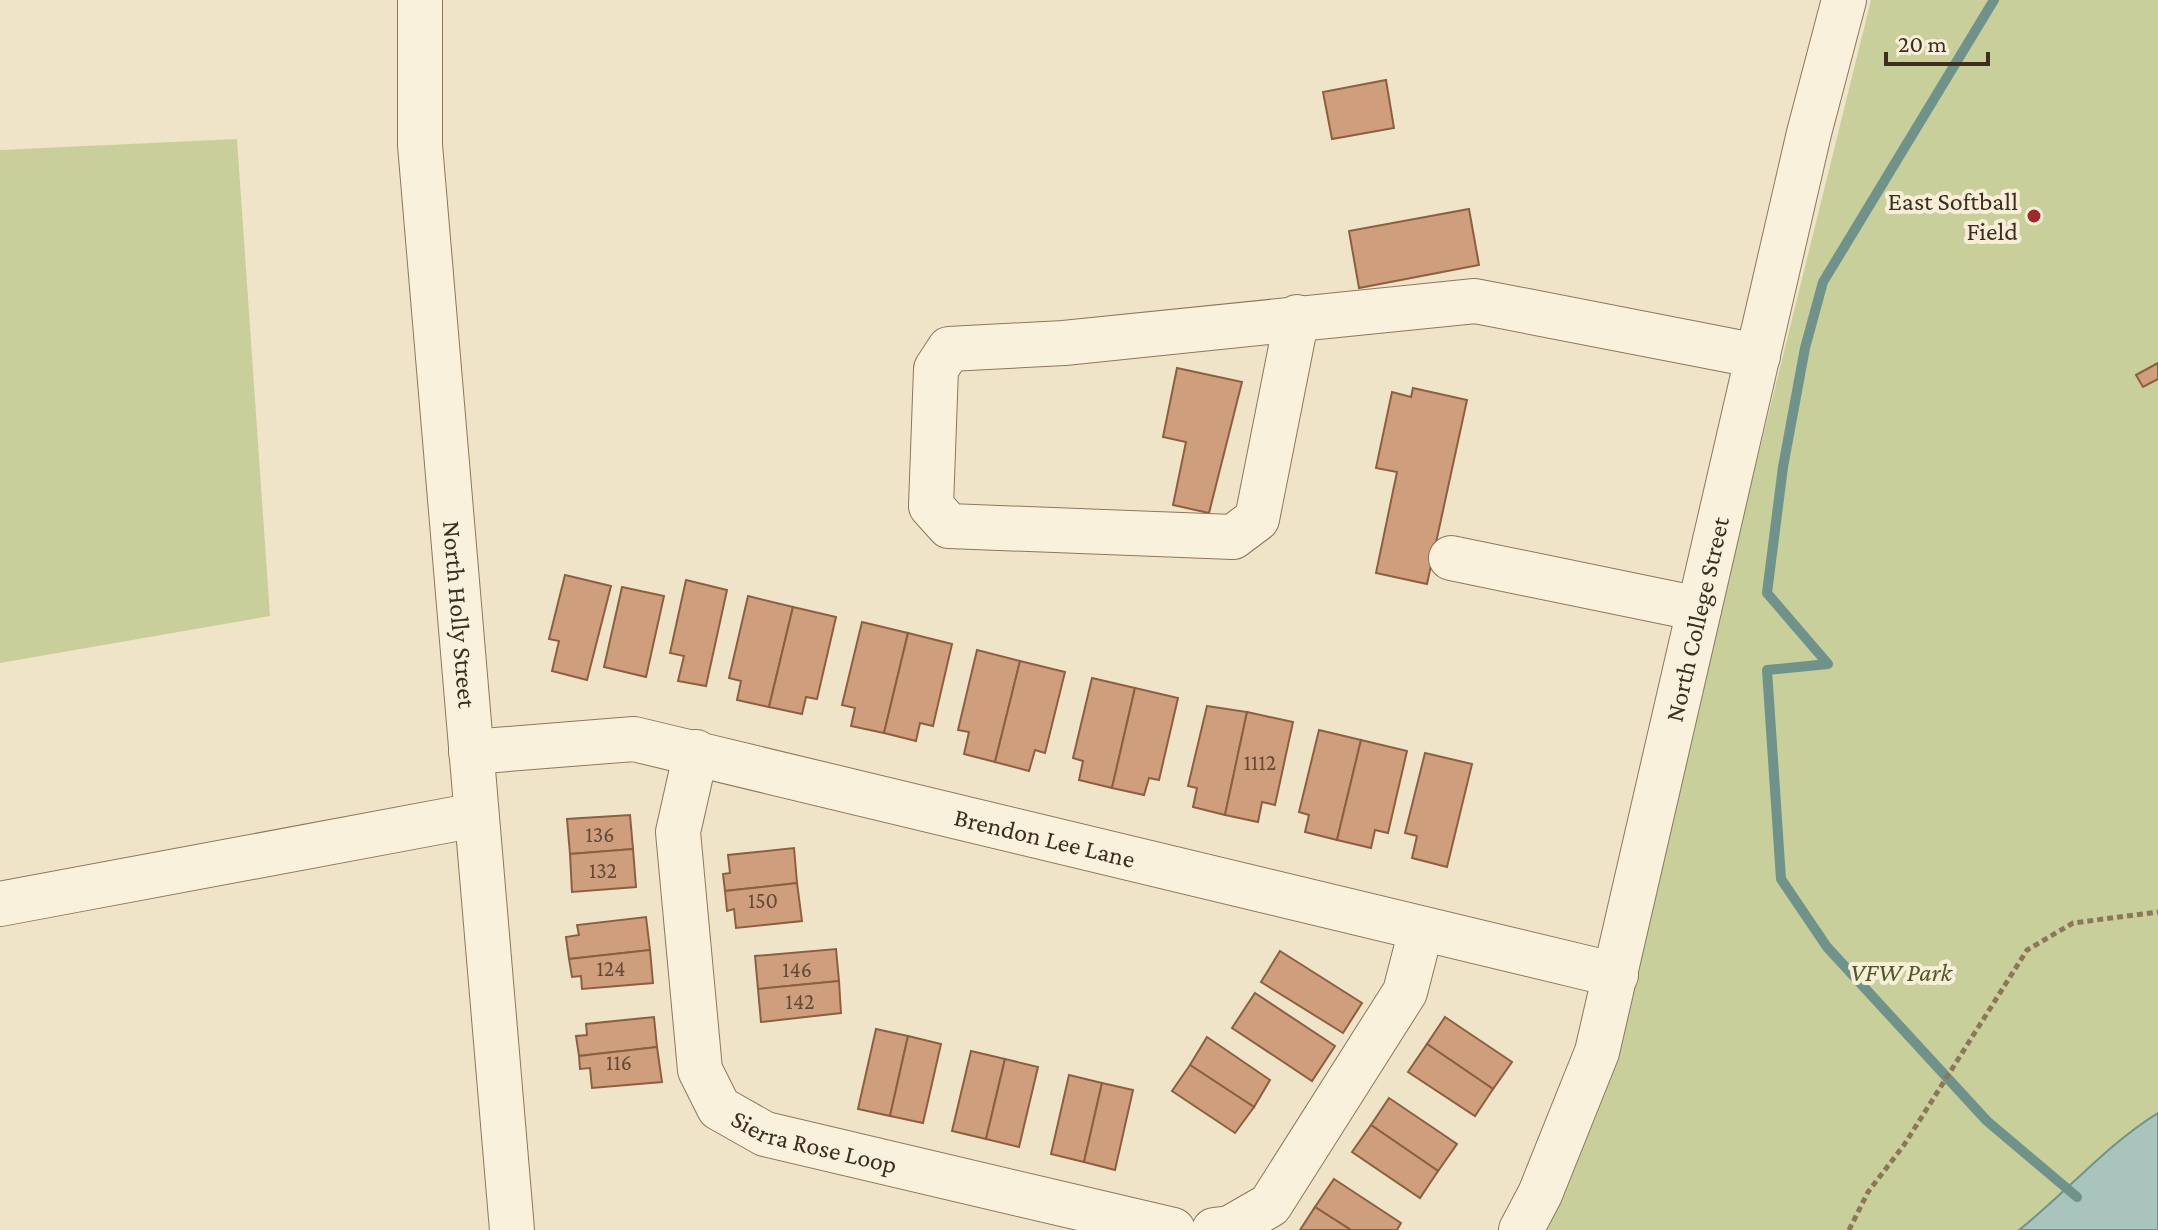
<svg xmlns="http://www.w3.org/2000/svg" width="2158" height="1230" font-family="'Crimson Pro',serif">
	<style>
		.green { fill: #c9cf9b }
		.water { fill: #a9c4bc; stroke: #6f938a; stroke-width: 2 }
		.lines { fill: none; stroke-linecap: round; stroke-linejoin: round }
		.stream { stroke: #6f938a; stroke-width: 10 }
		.building { fill: #cf9f7d; stroke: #8d5f41; stroke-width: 2 }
		.minor-casing { stroke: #8d765c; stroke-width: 46 }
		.path { stroke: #8d765c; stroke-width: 5; stroke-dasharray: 6 4; stroke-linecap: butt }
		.minor { stroke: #faf1dc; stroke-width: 44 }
		.poi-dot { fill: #9e2a2b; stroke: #f7eed8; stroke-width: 3 }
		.labels { text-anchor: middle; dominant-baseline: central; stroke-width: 8; stroke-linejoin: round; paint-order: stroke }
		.number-label { font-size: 22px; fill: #624a37 }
		.poi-label { font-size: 26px; fill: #3d2e20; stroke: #f7eed8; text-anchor: end }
		.street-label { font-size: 26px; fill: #3d2e20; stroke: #f7eed8 }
		.park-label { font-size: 26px; font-style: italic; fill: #4d5a26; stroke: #f7eed8 }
	</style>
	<rect width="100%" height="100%" fill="#f0e4c8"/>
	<g class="green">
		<path d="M1871,0H2158V1113C2107,1144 2066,1193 2019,1230H1540L1612,1075L1719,614Z"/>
		<path d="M237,139L270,616L0,663V150Z"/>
	</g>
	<path class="water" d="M2158,1113V1230H2019C2066,1193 2107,1144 2158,1113Z"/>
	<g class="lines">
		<path class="stream" d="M1994,0L1823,282L1805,348L1783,467L1767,593L1828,664L1767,670L1781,879L1827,947L1987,1121L2077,1197"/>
	</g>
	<g class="building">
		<path d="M1386,80L1394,128L1332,139L1323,92Z"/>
		<path d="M1469,209L1479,265L1359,288L1349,231Z"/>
		<path d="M2158,363V379L2143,387L2136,375Z"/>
		<path d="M1177,368L1242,382L1209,513L1173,505L1186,442L1163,437Z"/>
		<path d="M1413,388L1467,400L1427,584L1376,573L1397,472L1376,468L1392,392L1411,397Z"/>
		<path d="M565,575L611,586L587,680L552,671L559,641L549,639Z"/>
		<path d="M686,580L727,590L706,686L678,681L684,656L670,653Z"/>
		<path d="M622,587L664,596L646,677L604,667Z"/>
		<path d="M748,596L793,607L769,707L737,700L741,681L729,678Z"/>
		<path d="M793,607L836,617L817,699L806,697L802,714L769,707Z"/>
		<path d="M862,622L908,633L884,733L851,726L855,708L842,705Z"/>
		<path d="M908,633L952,644L933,726L920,723L916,741L884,733Z"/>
		<path d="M977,650L1020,661L995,762L964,754L969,732L958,730Z"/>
		<path d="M1020,661L1065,672L1045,753L1035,750L1029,771L995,762Z"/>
		<path d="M1092,678L1135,688L1112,788L1079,780L1083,761L1073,758Z"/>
		<path d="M1135,688L1178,698L1159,780L1149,778L1144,795L1112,788Z"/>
		<path d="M1207,706L1247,712L1225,815L1193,807L1197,788L1188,786Z"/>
		<path d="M1247,712L1293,722L1275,805L1262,802L1258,822L1225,815Z"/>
		<path d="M1319,730L1361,740L1337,840L1305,832L1309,815L1299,812Z"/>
		<path d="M1361,740L1407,751L1388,833L1375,830L1371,848L1337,840Z"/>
		<path d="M1425,753L1472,764L1447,867L1412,858L1417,836L1405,833Z"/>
		<path d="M630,815L633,849L570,854L567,819Z"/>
		<path d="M794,848L797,883L725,891L723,874L730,873L728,855Z"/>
		<path d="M633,849L636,887L572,892L570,854Z"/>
		<path d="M797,883L802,921L736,928L734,909L727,911L725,891Z"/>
		<path d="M646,917L650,950L569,959L566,937L579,935L577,925Z"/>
		<path d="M836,949L839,981L758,989L755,956Z"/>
		<path d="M650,950L653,983L582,989L581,976L572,977L569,959Z"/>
		<path d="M1280,951L1362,1003L1343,1033L1261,982Z"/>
		<path d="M839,981L841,1013L761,1022L758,989Z"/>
		<path d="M1255,993L1335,1046L1312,1081L1232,1028Z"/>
		<path d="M654,1017L657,1047L579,1056L576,1036L587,1035L586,1024Z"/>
		<path d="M1445,1017L1512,1062L1493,1089L1427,1044Z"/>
		<path d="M876,1029L908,1036L890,1116L858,1109Z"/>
		<path d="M908,1036L941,1044L923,1123L890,1116Z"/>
		<path d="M1207,1037L1270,1080L1254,1107L1190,1065Z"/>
		<path d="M1427,1044L1493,1089L1475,1116L1408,1072Z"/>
		<path d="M657,1047L662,1082L592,1088L590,1068L580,1069L579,1056Z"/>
		<path d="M971,1051L1005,1059L986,1139L952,1131Z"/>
		<path d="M1005,1059L1038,1067L1019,1147L986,1139Z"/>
		<path d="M1190,1065L1254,1107L1235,1133L1172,1091Z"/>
		<path d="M1069,1075L1102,1083L1084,1162L1051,1154Z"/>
		<path d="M1102,1083L1133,1090L1115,1170L1084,1162Z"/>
		<path d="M1389,1098L1457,1144L1438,1171L1371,1125Z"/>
		<path d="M1371,1125L1438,1171L1420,1198L1352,1152Z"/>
		<path d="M1334,1179L1401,1223L1397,1230H1351L1315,1207Z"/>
		<path d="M1315,1207L1351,1230H1300Z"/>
	</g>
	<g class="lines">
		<defs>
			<g id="minor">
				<path id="s1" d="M420,0V145L512,1230"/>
				<path d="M1297,317L1257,519L1233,537L949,526L931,506L936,369L949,349L1064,343L1475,301L1758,356"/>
				<path d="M1451,558L1699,609"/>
				<path id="s2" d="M471,752L634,739L1616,975"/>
				<path id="s3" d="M696,752L678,832L700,1070L719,1108L765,1134L1173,1230"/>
				<path d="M0,904L476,815"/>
				<path d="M1214,1230L1230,1228L1270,1205L1405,992L1421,930"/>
				<path id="s4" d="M1521,1230L1540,1194L1597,1052L1809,133L1844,0"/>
			</g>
		</defs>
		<use href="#minor" class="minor-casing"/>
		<path class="path" d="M1849,1230L1868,1192L1904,1145L2027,950L2073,923L2158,912"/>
		<use href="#minor" class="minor"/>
	</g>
	<circle class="poi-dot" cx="2034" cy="216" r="8"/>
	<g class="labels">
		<g class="number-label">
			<text x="1260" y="762">1112</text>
			<text x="600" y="834">136</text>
			<text x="603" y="870">132</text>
			<text x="763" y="900">150</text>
			<text x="611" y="968">124</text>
			<text x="797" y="969">146</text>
			<text x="800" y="1001">142</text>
			<text x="619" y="1062">116</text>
		</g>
		<g class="poi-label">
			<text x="2018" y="201">East Softball<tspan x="2018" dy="30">Field</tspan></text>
		</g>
		<g class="street-label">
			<text stroke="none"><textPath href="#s1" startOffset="616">North Holly Street</textPath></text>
			<text stroke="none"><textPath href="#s4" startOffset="638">North College Street</textPath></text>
			<text stroke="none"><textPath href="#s2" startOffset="586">Brendon Lee Lane</textPath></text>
			<text stroke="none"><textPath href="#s3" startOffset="466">Sierra Rose Loop</textPath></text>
		</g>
		<g class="park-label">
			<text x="1901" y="972">VFW Park</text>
		</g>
	</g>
	<path d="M1886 52v12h102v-12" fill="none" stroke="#3d2e20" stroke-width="4"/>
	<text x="1898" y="52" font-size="24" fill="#3d2e20" stroke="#f7eed8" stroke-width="6" paint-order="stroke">20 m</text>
</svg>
